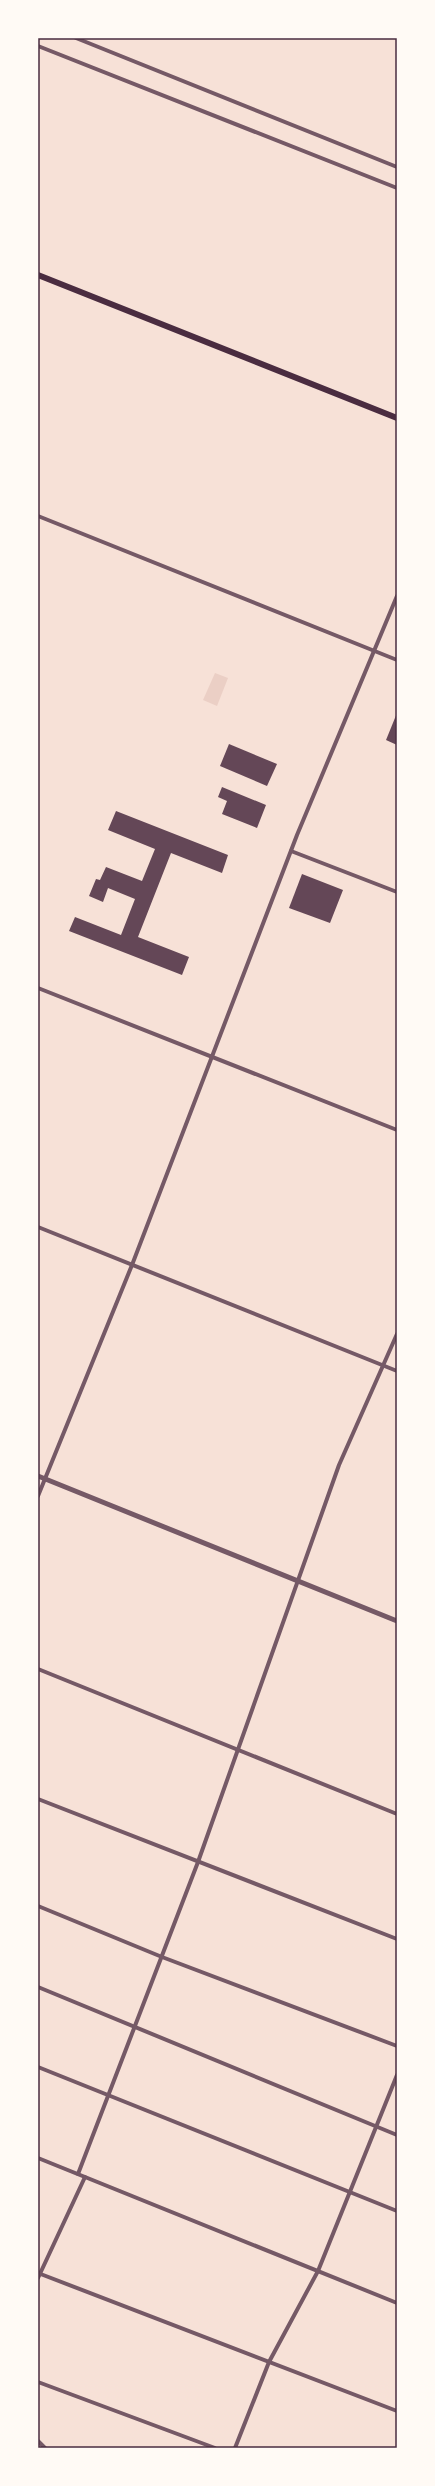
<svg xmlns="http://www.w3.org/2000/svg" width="435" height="2486" font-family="'Roboto Condensed',sans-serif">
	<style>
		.green { fill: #ebcfc5 }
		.building { fill: #644757 }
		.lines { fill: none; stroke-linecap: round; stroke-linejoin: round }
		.minor { stroke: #755966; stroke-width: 4 }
		.tertiary { stroke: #755966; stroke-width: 5 }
		.secondary { stroke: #4a2c40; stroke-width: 6 }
		.neatline { fill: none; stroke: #4a2c40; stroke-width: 1.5 }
	</style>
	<rect width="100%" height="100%" fill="#f7e1d7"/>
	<path class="green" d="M215,673L228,678L217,706L203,700Z"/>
	<g class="building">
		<path d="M397,713V745L386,740Z"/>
		<path d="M229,744L277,764L267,786L220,766Z"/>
		<path d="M222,787L266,805L257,828L222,814L227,801L218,797Z"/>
		<path d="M116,811L228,855L222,873L171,853L138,937L189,957L182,975L69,931L75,917L121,935L135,899L108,888L103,902L89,896L96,879L100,880L106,867L142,881L155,849L108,830Z"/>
		<path d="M302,874L343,890L330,923L289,908Z"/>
	</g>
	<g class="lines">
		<g class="minor">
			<path d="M76,38L397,167"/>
			<path d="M38,46L397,188"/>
			<path d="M38,516L397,660"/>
			<path d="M291,851L397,892"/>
			<path d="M38,988L397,1130"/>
			<path d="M38,1227L397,1371"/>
			<path d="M38,1496L132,1265L297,835L397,596"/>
			<path d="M38,1669L397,1814"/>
			<path d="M38,1799L397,1939"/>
			<path d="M38,1906L162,1957L397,2046"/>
			<path d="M38,1987L397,2135"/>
			<path d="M38,2067L397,2211"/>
			<path d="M38,2158L397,2303"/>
			<path d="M78,2174L198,1862L339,1465L397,1334"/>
			<path d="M38,2273L397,2411"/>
			<path d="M38,2278L85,2177"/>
			<path d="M38,2382L215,2448"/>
			<path d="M38,2441L45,2448"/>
			<path d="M235,2448L269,2362L318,2271L397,2075"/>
		</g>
		<path class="tertiary" d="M38,1476L397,1621"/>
		<path class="secondary" d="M38,275L397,418"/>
	</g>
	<rect width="435" height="2486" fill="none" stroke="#fffaf5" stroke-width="78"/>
	<rect x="39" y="39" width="357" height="2408" class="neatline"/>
</svg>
